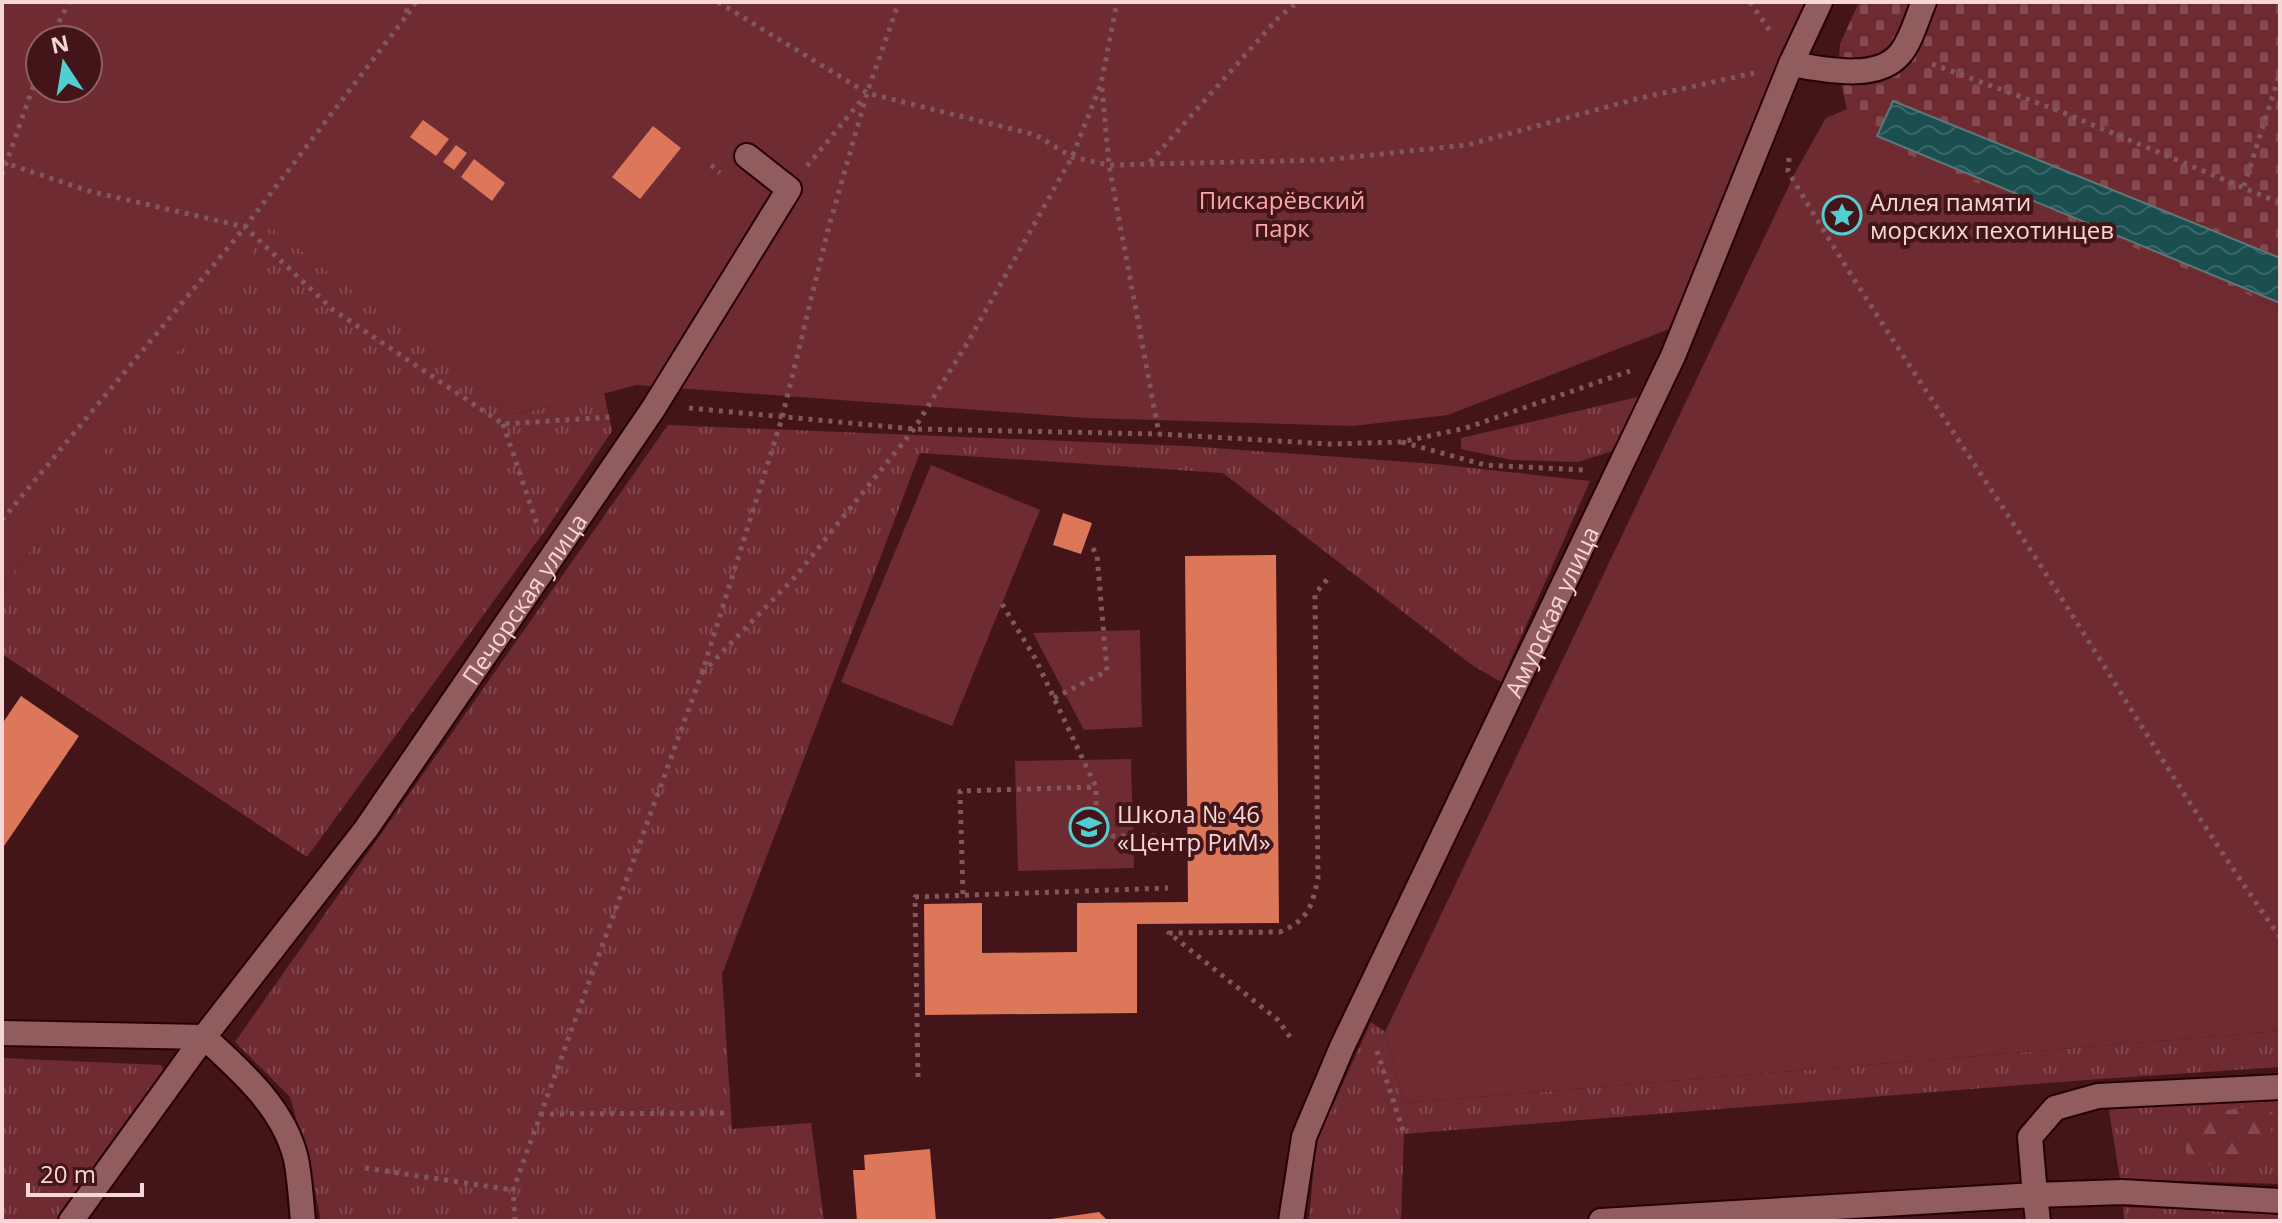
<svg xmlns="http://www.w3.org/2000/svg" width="2282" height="1223" font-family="'Open Sans',sans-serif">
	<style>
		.grass { fill: url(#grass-tufts) }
		.forest { fill: url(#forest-firs) }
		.cemetery { fill: url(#cemetery-stones) }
		.park { fill: #6e2b31; fill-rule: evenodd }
		.water { fill: url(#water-waves); stroke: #5d7778; stroke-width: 2 }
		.building { fill: #dc7859 }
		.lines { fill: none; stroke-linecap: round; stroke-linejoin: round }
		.minor-casing { stroke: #270005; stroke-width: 28 }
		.path { stroke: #80575a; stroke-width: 5; stroke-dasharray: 4 6; stroke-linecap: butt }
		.minor { stroke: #915c5e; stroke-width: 24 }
		.labels { text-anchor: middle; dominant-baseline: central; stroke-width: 8; stroke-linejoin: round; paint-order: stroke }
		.park-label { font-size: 24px; fill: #faa7a9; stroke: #431519 }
		.poi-label { font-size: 24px; fill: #f6d6d6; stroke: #431519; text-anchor: start }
		.street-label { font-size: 24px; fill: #f6d6d6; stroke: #431519 }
	</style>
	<defs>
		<pattern id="grass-tufts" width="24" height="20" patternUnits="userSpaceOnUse" patternTransform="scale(2)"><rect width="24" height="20" fill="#6e2b31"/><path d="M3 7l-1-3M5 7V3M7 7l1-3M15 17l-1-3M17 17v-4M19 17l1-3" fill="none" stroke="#83494e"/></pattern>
		<pattern id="forest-firs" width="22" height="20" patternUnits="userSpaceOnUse" patternTransform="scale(2)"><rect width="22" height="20" fill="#6e2b31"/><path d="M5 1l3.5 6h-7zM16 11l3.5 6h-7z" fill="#83494e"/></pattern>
		<pattern id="cemetery-stones" width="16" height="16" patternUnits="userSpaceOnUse" patternTransform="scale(2)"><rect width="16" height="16" fill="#6e2b31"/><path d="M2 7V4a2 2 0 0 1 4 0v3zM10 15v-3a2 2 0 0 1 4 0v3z" fill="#83494e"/></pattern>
		<pattern id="water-waves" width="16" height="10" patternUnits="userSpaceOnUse" patternTransform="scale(2)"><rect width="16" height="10" fill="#1b4e4f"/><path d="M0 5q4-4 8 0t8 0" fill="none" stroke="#3d6768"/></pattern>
	</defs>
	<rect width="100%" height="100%" fill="#431519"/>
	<g class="grass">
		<path d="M270,226L513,414L565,404L604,393L612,431L549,525L307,857L2,654V588Z"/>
		<path d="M1642,396L1612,451L1578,462L1512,460L1461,449V438Z"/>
		<path d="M668,425L1187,446L1436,464L1590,481L1501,682L1472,665L1223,473L920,453L722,974L732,1129L811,1123L824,1221H321L311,1171L290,1097L235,1042Z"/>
		<path d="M1371,1022L1385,1032L1404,1103L2280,1031V1067L2086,1080L1404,1134L1401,1219L1309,1221L1316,1142Z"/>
		<path d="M2,1058L161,1065L170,1081L61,1221H2Z"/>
		<path d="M2280,1096V1184L2120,1179L2108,1105Z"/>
		<path d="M2123,1207L2280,1213V1221H2124Z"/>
	</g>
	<path class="forest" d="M2261,1105L2273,1113L2270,1139L2246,1161L2202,1165L2186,1152V1128L2207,1113Z"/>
	<path class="cemetery" d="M1859,2H2280V308L1874,141L1847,109L1838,71L1840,44Z"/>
	<g class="park">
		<path d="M2,2H1819L1677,326L1448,415L1353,426L1086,418L636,385L565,404L513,414L270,227L2,588ZM40,40H88V88H40Z"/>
		<path d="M1847,109L1875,141L2280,308V1031L1404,1103L1385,1032L1796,171L1826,118Z"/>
		<path d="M931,465L1040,510L952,726L841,682Z"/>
		<path d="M1140,630L1142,727L1084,730L1033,633Z"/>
		<path d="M1131,759L1134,868L1018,871L1015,761Z"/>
	</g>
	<path class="water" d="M1893,101L2280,258V303L1877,136Z"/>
	<g class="building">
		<path d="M423,120L449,139L436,156L410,137Z"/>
		<path d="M653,126L681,148L640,199L612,177Z"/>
		<path d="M456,145L467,153L454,170L443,162Z"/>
		<path d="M474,159L505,183L492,201L461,177Z"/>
		<path d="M1063,513L1092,523L1081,554L1053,545Z"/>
		<path d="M1276,555L1279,923L1137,924V1013L925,1015L924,904L982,903V953L1077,952V903L1188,902L1185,556Z"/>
		<path d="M21,696L79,736L2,849V724Z"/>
		<path d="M930,1149L936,1221H857L853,1170H865L864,1155Z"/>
		<path d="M1099,1212L1108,1221H1051V1219Z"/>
	</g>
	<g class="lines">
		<defs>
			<g id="minor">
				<path d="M1791,64C1822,69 1877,82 1900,54C1911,41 1917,18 1924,2"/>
				<path d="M2,1033L204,1037C241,1071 284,1108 296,1159C300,1179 301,1201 303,1221"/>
				<path d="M2280,1087L2098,1096L2055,1108L2030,1137L2035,1195L2122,1192L2280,1201"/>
				<path id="s1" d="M71,1221L204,1037L366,829L653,409L789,189L747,156"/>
				<path id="s2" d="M1291,1221L1304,1137L1342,1047L1673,356L1791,64L1820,2"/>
				<path d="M1601,1221L2035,1195L2038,1221"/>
			</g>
		</defs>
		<use href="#minor" class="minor-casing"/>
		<g class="path">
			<path d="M718,2L867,93L1036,135L1072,157L1109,165L1324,160L1467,145L1636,99L1754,73"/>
			<path d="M1750,2L1772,34"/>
			<path d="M408,14L416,2"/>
			<path d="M50,40L69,2"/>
			<path d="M1932,64L2062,112L2280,203"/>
			<path d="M1102,88L1109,165L1159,434"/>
			<path d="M1789,158L1788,171C1866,304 1953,430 2037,560C2118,685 2193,815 2280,937"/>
			<path d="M2,162L89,191L245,227L332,309L503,424L611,417"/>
			<path d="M1150,162L1279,17L1298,2"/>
			<path d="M711,165L720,173"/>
			<path d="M807,166L864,97"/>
			<path d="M2,175L40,67"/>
			<path d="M2244,186L2280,73"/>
			<path d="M689,408L914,429L1159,434L1330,444L1401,442L1466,428L1630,371"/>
			<path d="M503,424L537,524"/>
			<path d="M1402,442L1485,465L1585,470"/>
			<path d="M2,520L245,227L407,15L406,2"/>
			<path d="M1002,604L1035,658L1096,787V818L1113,836H1168"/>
			<path d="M702,673L794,578L914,429L968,342L1072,157L1101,84L1117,2"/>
			<path d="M1054,698L1107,671L1097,555L1090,544"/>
			<path d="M963,894L960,791L1096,787"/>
			<path d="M1290,1037L1278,1020L1169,933L1280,932C1309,919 1311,908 1318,879L1315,594L1330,576"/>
			<path d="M1377,1051L1404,1134"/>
			<path d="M918,1077L915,897L1168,888"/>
			<path d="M540,1114L730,1113"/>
			<path d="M365,1168L513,1190"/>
			<path d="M515,1221L513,1190L702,673L782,418L828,230L867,93L899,2"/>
		</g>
		<use href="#minor" class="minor"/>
	</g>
	<defs>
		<symbol id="sight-ring" viewBox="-11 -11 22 22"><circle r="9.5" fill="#431519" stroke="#52cdd0" stroke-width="1.5"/><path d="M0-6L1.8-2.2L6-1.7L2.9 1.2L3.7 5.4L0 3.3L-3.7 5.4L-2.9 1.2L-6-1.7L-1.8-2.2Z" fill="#52cdd0"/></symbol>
		<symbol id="school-ring" viewBox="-11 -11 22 22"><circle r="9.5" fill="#431519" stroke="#52cdd0" stroke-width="1.5"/><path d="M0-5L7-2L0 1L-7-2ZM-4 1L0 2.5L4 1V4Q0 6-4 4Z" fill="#52cdd0"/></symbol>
	</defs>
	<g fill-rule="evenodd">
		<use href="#sight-ring" x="1820" y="193" width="44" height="44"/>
		<use href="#school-ring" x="1067" y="805" width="44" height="44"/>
	</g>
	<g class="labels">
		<g class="park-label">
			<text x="1282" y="199">Пискарёвский<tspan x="1282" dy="28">парк</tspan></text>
		</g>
		<g class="poi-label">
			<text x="1870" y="201">Аллея памяти<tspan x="1870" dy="28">морских пехотинцев</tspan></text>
			<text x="1117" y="813">Школа № 46<tspan x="1117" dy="28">«Центр РиМ»</tspan></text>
		</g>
		<g class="street-label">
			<text stroke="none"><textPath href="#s1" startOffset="770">Печорская улица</textPath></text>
			<text stroke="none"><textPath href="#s2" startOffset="666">Амурская улица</textPath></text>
		</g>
	</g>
	<rect width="2282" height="1223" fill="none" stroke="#f6d6d6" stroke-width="8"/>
	<g transform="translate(64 64) rotate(348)"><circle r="38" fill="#431519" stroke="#8b6265" stroke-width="2"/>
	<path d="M0-6L14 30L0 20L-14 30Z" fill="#52cdd0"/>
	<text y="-12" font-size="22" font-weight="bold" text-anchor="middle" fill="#f6d6d6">N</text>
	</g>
	<path d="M28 1183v12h114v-12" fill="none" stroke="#f6d6d6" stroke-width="4"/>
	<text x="40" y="1183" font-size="24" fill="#f6d6d6" stroke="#431519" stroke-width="6" paint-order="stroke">20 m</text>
</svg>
